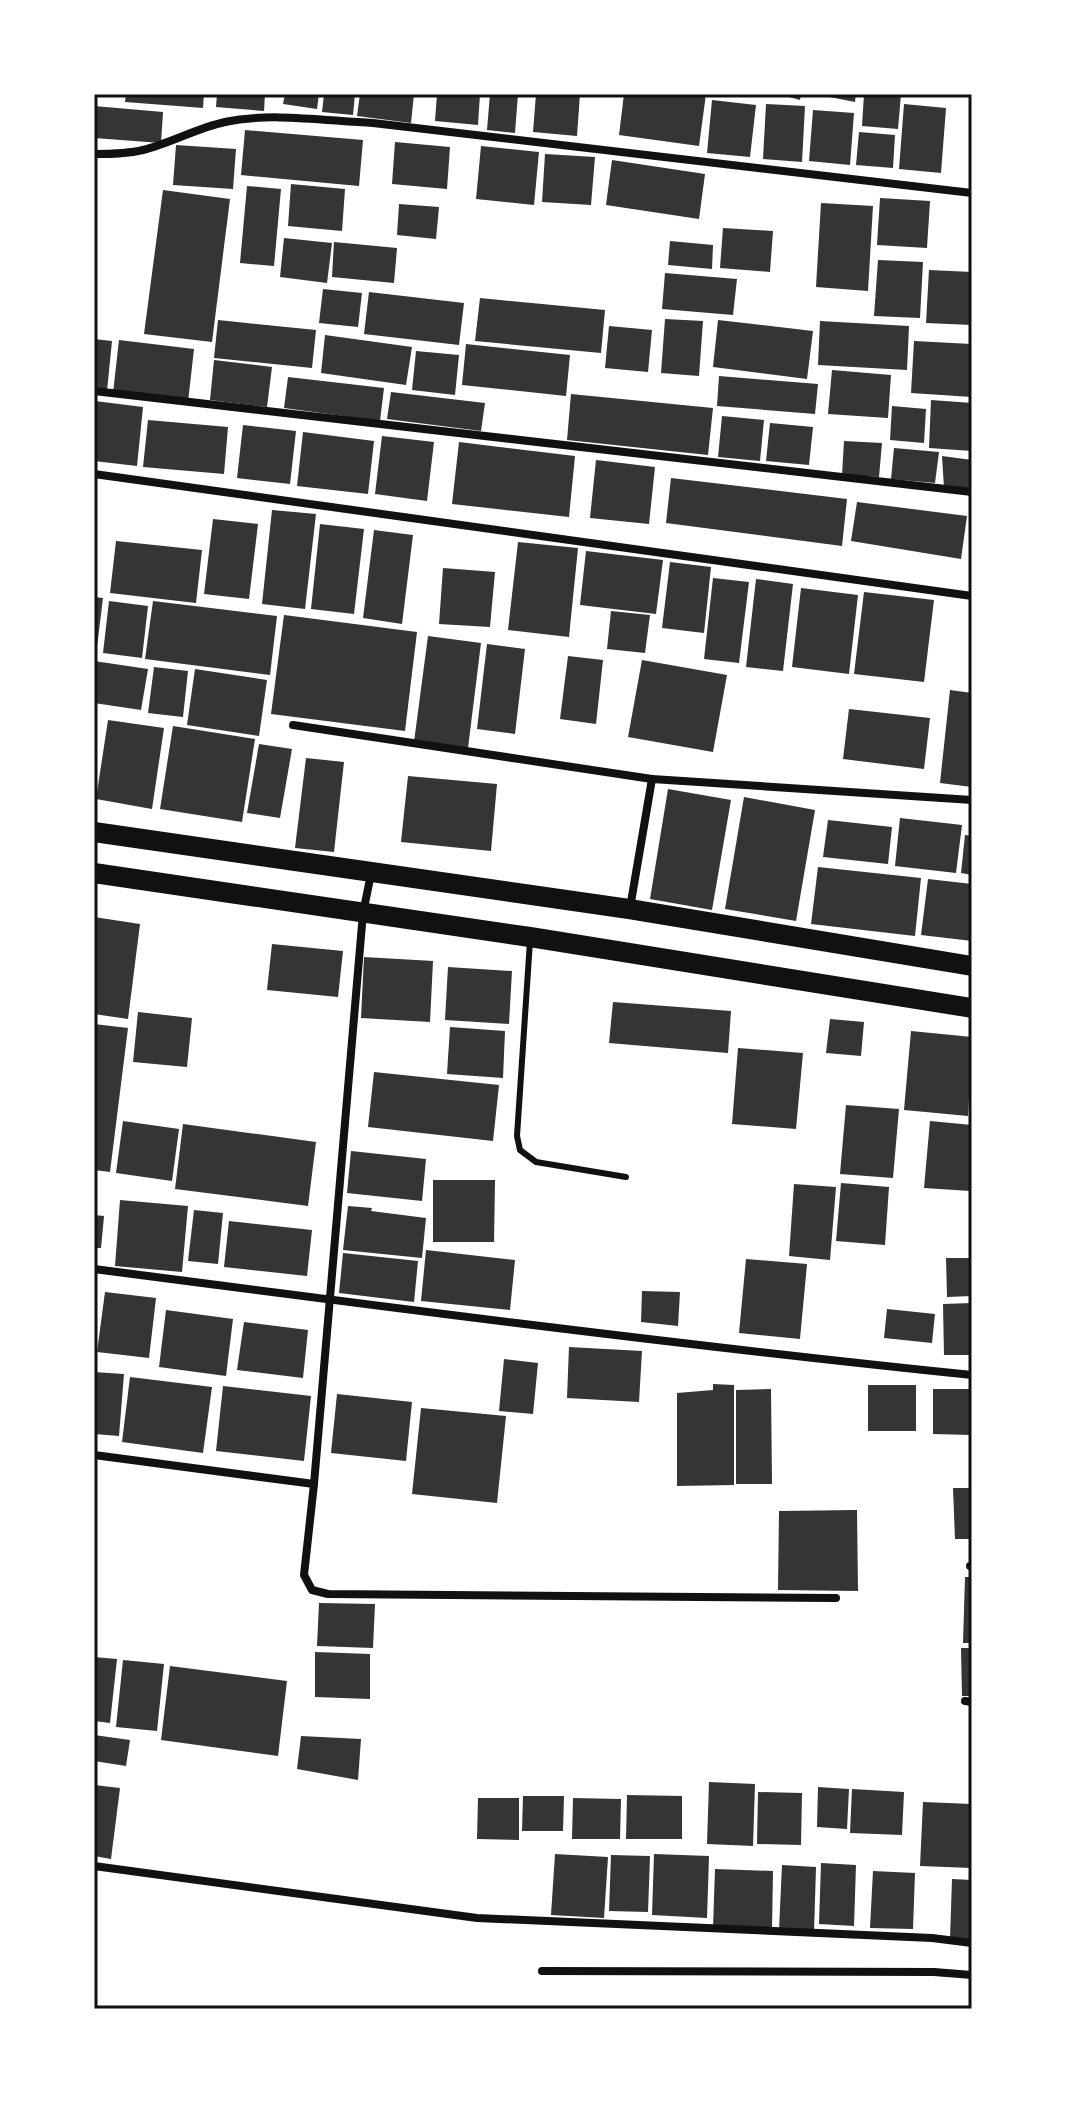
<svg xmlns="http://www.w3.org/2000/svg" width="1066" height="2103" font-family="'PT Serif',serif">
	<style>
		.building { fill: #353535 }
		.lines { fill: none; stroke-linecap: round; stroke-linejoin: round }
		.service { stroke: #111; stroke-width: 6 }
		.minor { stroke: #111; stroke-width: 8 }
		.primary { stroke: #111; stroke-width: 20 }
		.neatline { fill: none; stroke: #111; stroke-width: 3 }
	</style>
	<rect width="100%" height="100%" fill="#fff"/>
	<g class="building">
		<path d="M126,94H204L203,108L125,102Z"/>
		<path d="M217,94H265L264,111L216,107Z"/>
		<path d="M285,94H319L317,109L283,104Z"/>
		<path d="M324,94H355L353,115L322,112Z"/>
		<path d="M360,94H414L411,123L357,116Z"/>
		<path d="M437,94H480L478,125L435,121Z"/>
		<path d="M490,94H518L515,133L487,130Z"/>
		<path d="M536,94H580L577,136L533,132Z"/>
		<path d="M624,94H706L699,146L619,135Z"/>
		<path d="M778,94H801L800,100Z"/>
		<path d="M814,94H856L855,102Z"/>
		<path d="M864,94H901L898,129L862,126Z"/>
		<path d="M712,100L756,105L750,157L707,153Z"/>
		<path d="M766,104L805,106L802,162L763,159Z"/>
		<path d="M904,104L946,108L941,173L899,169Z"/>
		<path d="M94,106L163,112L161,143L94,138Z"/>
		<path d="M813,110L854,113L850,165L809,161Z"/>
		<path d="M245,130L363,140L359,186L241,175Z"/>
		<path d="M859,132L895,135L893,168L856,165Z"/>
		<path d="M395,142L450,147L447,189L392,184Z"/>
		<path d="M176,145L236,149L233,189L173,185Z"/>
		<path d="M481,146L539,152L534,205L476,199Z"/>
		<path d="M545,154L595,157L591,205L542,202Z"/>
		<path d="M612,160L705,174L699,219L606,205Z"/>
		<path d="M291,184L345,189L342,231L288,226Z"/>
		<path d="M247,186L281,189L274,266L240,263Z"/>
		<path d="M163,190L230,199L212,342L144,334Z"/>
		<path d="M880,198L930,201L927,248L877,245Z"/>
		<path d="M821,203L873,206L868,291L816,287Z"/>
		<path d="M399,204L439,207L436,239L397,235Z"/>
		<path d="M723,228L773,231L770,272L720,268Z"/>
		<path d="M284,238L332,243L327,283L280,277Z"/>
		<path d="M670,241L713,245L712,269L668,265Z"/>
		<path d="M334,242L397,248L394,283L332,277Z"/>
		<path d="M878,260L923,262L920,318L874,316Z"/>
		<path d="M929,270L972,272V325L926,323Z"/>
		<path d="M665,273L737,279L733,315L662,309Z"/>
		<path d="M323,289L362,293L358,327L319,323Z"/>
		<path d="M369,292L464,303L459,345L364,334Z"/>
		<path d="M480,298L605,310L601,353L475,341Z"/>
		<path d="M665,319L703,321L699,376L661,373Z"/>
		<path d="M218,320L316,330L312,368L214,358Z"/>
		<path d="M718,320L813,331L807,379L713,367Z"/>
		<path d="M820,321L909,326L907,370L818,365Z"/>
		<path d="M609,326L652,330L648,372L605,368Z"/>
		<path d="M325,335L412,347L406,385L321,373Z"/>
		<path d="M94,339L112,341L107,391L94,389Z"/>
		<path d="M119,340L194,349L188,402L113,393Z"/>
		<path d="M914,341L972,344V397L911,393Z"/>
		<path d="M466,344L570,355L566,396L462,385Z"/>
		<path d="M416,351L459,355L455,395L412,390Z"/>
		<path d="M214,360L272,367L267,407L210,400Z"/>
		<path d="M832,370L891,375L888,418L828,414Z"/>
		<path d="M719,376L818,384L815,414L717,406Z"/>
		<path d="M288,377L384,388L380,421L284,408Z"/>
		<path d="M391,392L485,403L481,431L387,419Z"/>
		<path d="M571,394L713,408L708,455L567,440Z"/>
		<path d="M931,400L972,403V451L929,448Z"/>
		<path d="M95,401L143,407L137,466L94,461Z"/>
		<path d="M892,406L926,409L924,443L890,440Z"/>
		<path d="M722,416L764,420L760,461L718,457Z"/>
		<path d="M148,420L228,427L224,474L143,467Z"/>
		<path d="M770,423L813,427L809,465L766,461Z"/>
		<path d="M243,425L296,431L290,484L237,478Z"/>
		<path d="M303,432L374,441L368,494L297,486Z"/>
		<path d="M382,436L434,442L427,501L375,494Z"/>
		<path d="M844,441L882,443L879,477L842,475Z"/>
		<path d="M459,442L575,456L569,517L452,504Z"/>
		<path d="M894,448L939,452L935,483L891,479Z"/>
		<path d="M942,456L972,460V491L944,488Z"/>
		<path d="M596,460L655,467L649,524L590,518Z"/>
		<path d="M671,478L847,499L842,546L666,523Z"/>
		<path d="M857,502L967,516L961,559L851,541Z"/>
		<path d="M272,510L316,514L305,609L262,604Z"/>
		<path d="M213,519L258,524L249,599L204,594Z"/>
		<path d="M320,524L364,529L354,614L311,609Z"/>
		<path d="M374,530L413,535L402,624L363,618Z"/>
		<path d="M116,541L202,550L196,603L110,593Z"/>
		<path d="M518,542L578,548L569,637L508,630Z"/>
		<path d="M586,551L663,560L656,614L580,605Z"/>
		<path d="M670,562L711,567L704,633L662,628Z"/>
		<path d="M443,568L495,572L490,627L439,624Z"/>
		<path d="M713,578L749,582L739,663L704,659Z"/>
		<path d="M756,579L793,584L783,671L746,667Z"/>
		<path d="M801,588L858,595L849,674L792,667Z"/>
		<path d="M864,592L934,600L924,682L854,674Z"/>
		<path d="M94,597L103,598L97,647L94,646Z"/>
		<path d="M109,601L148,606L142,658L103,653Z"/>
		<path d="M153,601L277,616L270,675L145,659Z"/>
		<path d="M611,611L650,615L645,653L607,649Z"/>
		<path d="M284,615L417,632L405,731L271,714Z"/>
		<path d="M428,636L481,643L468,748L414,742Z"/>
		<path d="M487,644L525,649L515,734L477,729Z"/>
		<path d="M568,656L603,660L596,724L560,719Z"/>
		<path d="M642,660L727,675L713,752L628,737Z"/>
		<path d="M94,661L148,669L141,710L94,703Z"/>
		<path d="M154,667L188,671L183,717L148,713Z"/>
		<path d="M195,669L267,680L259,736L187,725Z"/>
		<path d="M950,690L972,693V787L940,783Z"/>
		<path d="M849,709L930,718L924,769L843,759Z"/>
		<path d="M108,720L164,728L152,809L96,799Z"/>
		<path d="M173,726L255,739L242,822L160,809Z"/>
		<path d="M259,744L292,749L280,818L247,813Z"/>
		<path d="M306,758L344,762L334,852L295,848Z"/>
		<path d="M408,776L497,784L491,851L401,842Z"/>
		<path d="M668,789L731,800L712,910L650,899Z"/>
		<path d="M744,797L815,810L796,921L725,909Z"/>
		<path d="M900,818L962,825L956,873L895,866Z"/>
		<path d="M828,820L892,827L888,864L823,857Z"/>
		<path d="M965,835L972,836V875L961,873Z"/>
		<path d="M818,867L921,878L915,936L811,924Z"/>
		<path d="M928,879L972,884V941L921,935Z"/>
		<path d="M94,917L140,924L128,1019L94,1014Z"/>
		<path d="M272,944L343,951L338,997L267,990Z"/>
		<path d="M364,957L433,961L430,1022L361,1018Z"/>
		<path d="M448,967L512,971L509,1024L445,1020Z"/>
		<path d="M613,1002L731,1011L728,1053L609,1043Z"/>
		<path d="M138,1012L192,1018L187,1067L133,1062Z"/>
		<path d="M830,1019L864,1022L861,1056L826,1053Z"/>
		<path d="M94,1024L128,1028L110,1172L94,1170Z"/>
		<path d="M450,1027L505,1031L503,1078L447,1074Z"/>
		<path d="M911,1031L972,1037L968,1116L904,1110Z"/>
		<path d="M738,1048L803,1053L796,1129L732,1124Z"/>
		<path d="M374,1072L499,1085L493,1141L368,1127Z"/>
		<path d="M846,1105L899,1109L893,1178L840,1174Z"/>
		<path d="M123,1121L179,1129L172,1181L116,1173Z"/>
		<path d="M930,1121L972,1125L970,1191L924,1188Z"/>
		<path d="M183,1124L316,1142L308,1206L175,1189Z"/>
		<path d="M351,1151L426,1159L422,1201L347,1193Z"/>
		<path d="M433,1180H495L494,1242H433Z"/>
		<path d="M841,1183L889,1187L885,1245L836,1241Z"/>
		<path d="M794,1184L836,1187L830,1260L789,1256Z"/>
		<path d="M120,1200L188,1206L182,1272L115,1266Z"/>
		<path d="M348,1206L372,1208L371,1211L426,1218L422,1258L343,1250Z"/>
		<path d="M194,1210L223,1213L218,1264L188,1261Z"/>
		<path d="M94,1215L104,1216L101,1248H94Z"/>
		<path d="M229,1221L312,1230L307,1276L224,1267Z"/>
		<path d="M426,1250L515,1260L510,1310L421,1301Z"/>
		<path d="M343,1253L418,1261L414,1302L339,1293Z"/>
		<path d="M946,1258H972V1296L947,1297Z"/>
		<path d="M746,1259L807,1264L800,1339L739,1333Z"/>
		<path d="M642,1291L680,1292L678,1326L641,1322Z"/>
		<path d="M105,1292L156,1298L149,1358L97,1352Z"/>
		<path d="M972,1303V1355H944L943,1304Z"/>
		<path d="M887,1309L935,1314L932,1343L884,1338Z"/>
		<path d="M166,1310L233,1319L226,1376L159,1367Z"/>
		<path d="M244,1322L308,1330L303,1378L237,1370Z"/>
		<path d="M569,1347L642,1351L639,1402L567,1398Z"/>
		<path d="M504,1359L538,1363L533,1414L499,1411Z"/>
		<path d="M94,1372L124,1374L119,1436L94,1434Z"/>
		<path d="M130,1377L212,1387L203,1453L122,1442Z"/>
		<path d="M713,1384L734,1385V1485L677,1486V1393L713,1390Z"/>
		<rect x="868" y="1385" width="48" height="46"/>
		<path d="M223,1386L311,1396L304,1461L216,1451Z"/>
		<path d="M771,1389L772,1484H736V1390Z"/>
		<path d="M933,1389H972V1435L933,1434Z"/>
		<path d="M337,1394L412,1402L406,1461L331,1453Z"/>
		<path d="M421,1408L506,1416L497,1503L412,1494Z"/>
		<path d="M953,1488H972V1539H955Z"/>
		<path d="M857,1510L858,1591L778,1590L779,1511Z"/>
		<path d="M965,1577H972V1643H963Z"/>
		<path d="M319,1603L375,1604L373,1648L317,1646Z"/>
		<path d="M961,1648H972V1696H962Z"/>
		<path d="M315,1652L370,1654V1699L315,1697Z"/>
		<path d="M94,1657L117,1659L110,1723L94,1721Z"/>
		<path d="M123,1660L164,1664L157,1731L116,1727Z"/>
		<path d="M170,1666L287,1681L278,1756L161,1740Z"/>
		<path d="M94,1735L130,1740L126,1766L94,1761Z"/>
		<path d="M301,1736L361,1739L358,1780L297,1769Z"/>
		<path d="M709,1782L755,1784L753,1846L707,1844Z"/>
		<path d="M94,1785L120,1788L111,1859L94,1856Z"/>
		<path d="M818,1787L849,1789L847,1829L817,1827Z"/>
		<path d="M852,1789L904,1792L902,1835L850,1833Z"/>
		<path d="M758,1792L802,1793L801,1845L757,1844Z"/>
		<path d="M627,1795L682,1796V1839H626Z"/>
		<path d="M523,1796H564L563,1831H522Z"/>
		<path d="M478,1798H519V1840L477,1839Z"/>
		<path d="M573,1798L621,1799L620,1839H572Z"/>
		<path d="M923,1802L972,1804V1868L920,1866Z"/>
		<path d="M555,1854L608,1857L604,1918L551,1915Z"/>
		<path d="M654,1854L709,1856L707,1918L652,1915Z"/>
		<path d="M611,1855L650,1856L648,1912L609,1911Z"/>
		<path d="M821,1863L856,1865L854,1926L819,1924Z"/>
		<path d="M782,1865L816,1867L814,1932L779,1930Z"/>
		<path d="M715,1869L773,1871L772,1930L713,1928Z"/>
		<path d="M873,1871L915,1873L913,1929L870,1928Z"/>
		<path d="M952,1879L972,1880V1940L950,1939Z"/>
	</g>
	<g class="lines">
		<path class="service" d="M530,941L517,1136L520,1150L536,1162L626,1177"/>
		<g class="minor">
			<path d="M94,154C111,154 127,154 143,150C171,143 197,128 225,122C270,112 327,121 373,123L972,193"/>
			<path d="M94,391L972,492"/>
			<path d="M94,474L972,596"/>
			<path d="M293,725L652,779L972,800"/>
			<path d="M630,908L652,779"/>
			<path d="M94,1269C386,1307 679,1345 972,1375"/>
			<path d="M94,1455L314,1484L363,913L371,874"/>
			<path d="M314,1484L304,1575L312,1590L328,1594L836,1598"/>
			<path d="M970,1566H972"/>
			<path d="M965,1701L972,1702"/>
			<path d="M94,1866L477,1918L932,1938L972,1943"/>
			<path d="M542,1971L934,1972L972,1975"/>
		</g>
		<g class="primary">
			<path d="M94,832L629,909L972,966"/>
			<path d="M94,873L530,937L972,1008"/>
		</g>
	</g>
	<rect width="1066" height="2103" fill="none" stroke="#ffffff" stroke-width="192"/>
	<rect x="96" y="96" width="874" height="1911" class="neatline"/>
</svg>
